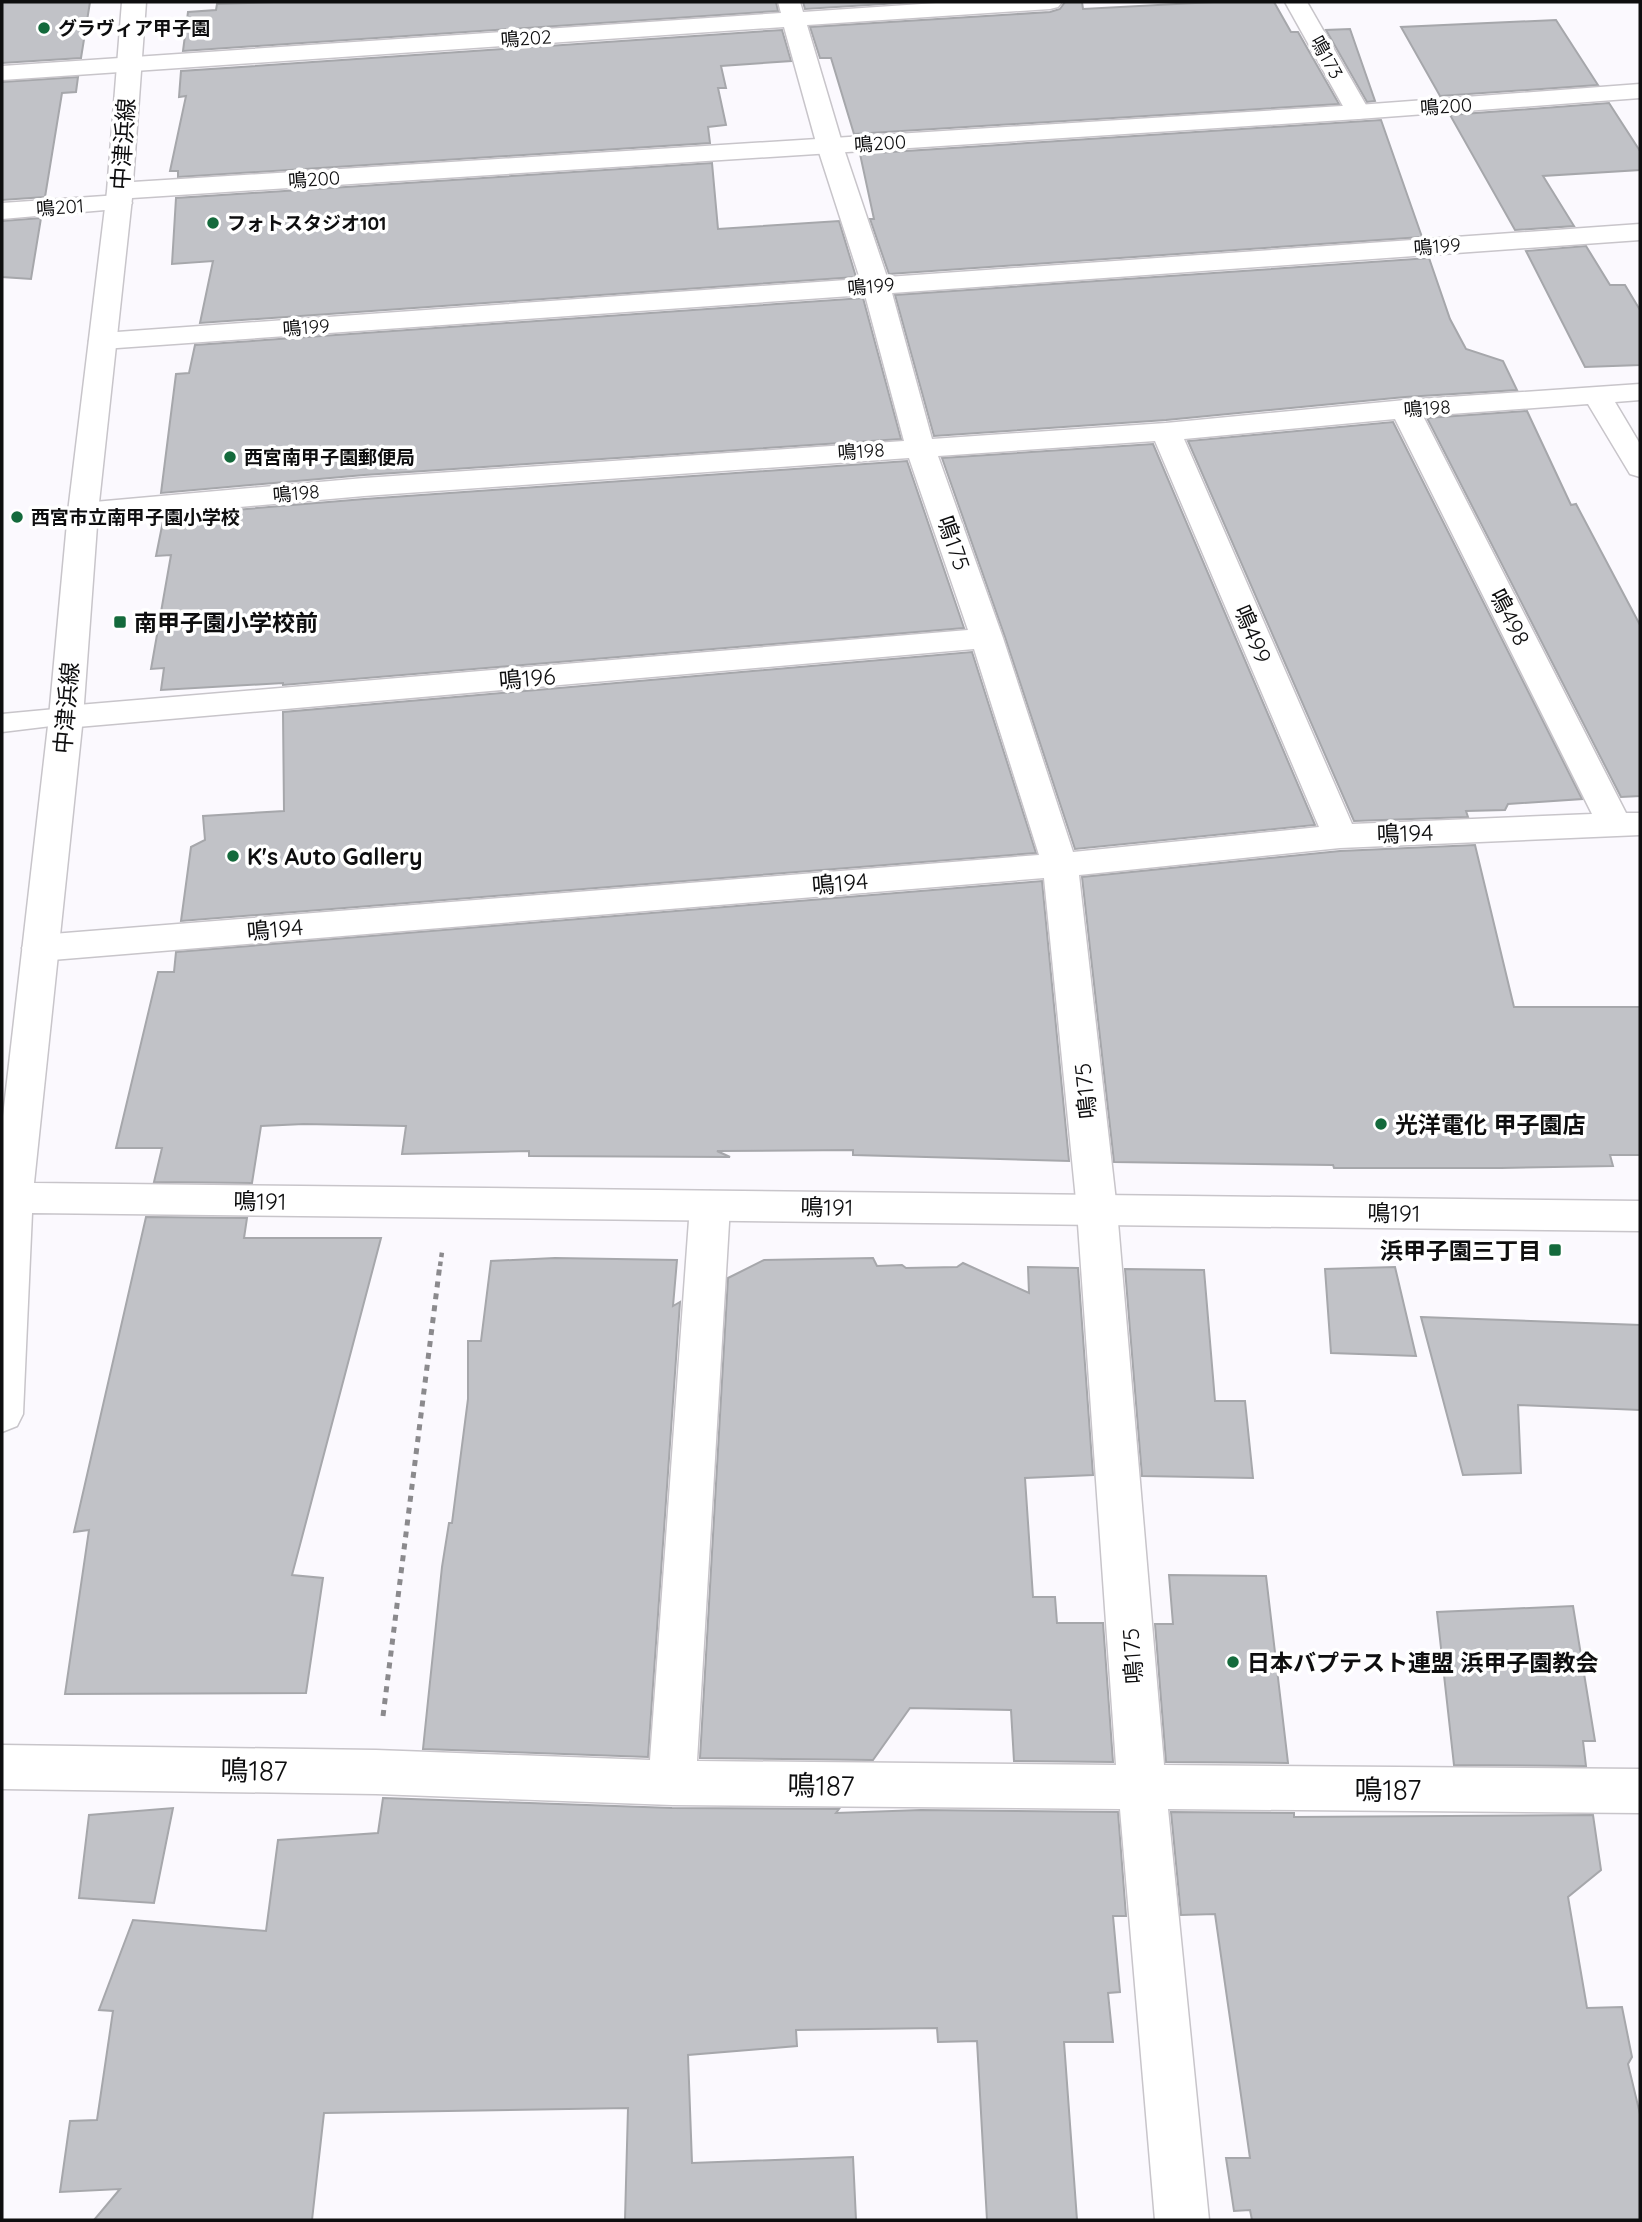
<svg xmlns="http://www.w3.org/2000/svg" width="1642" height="2222" font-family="Quicksand,'Noto Sans JP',sans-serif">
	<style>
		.building { fill: #c1c2c7; stroke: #a6a7ab; stroke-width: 2 }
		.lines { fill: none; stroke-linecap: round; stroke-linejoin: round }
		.service-casing { stroke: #c8c5ca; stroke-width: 3 }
		.minor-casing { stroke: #c8c5ca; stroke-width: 3 }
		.tertiary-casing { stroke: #c8c5ca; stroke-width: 3 }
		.path-far1 { stroke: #8b8a8d; stroke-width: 4.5; stroke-dasharray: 4.5 4.5; stroke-linecap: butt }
		.path { stroke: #8b8a8d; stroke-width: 5; stroke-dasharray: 6 6; stroke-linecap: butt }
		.service { fill: #fff; fill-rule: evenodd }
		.minor { fill: #fff; fill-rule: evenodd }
		.tertiary { fill: #fff; fill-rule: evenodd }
		.poi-dot { fill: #146a3c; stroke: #fff; stroke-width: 2.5 }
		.labels { text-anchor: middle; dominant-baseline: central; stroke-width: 7; stroke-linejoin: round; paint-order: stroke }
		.far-poi-label { font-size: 19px; font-weight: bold; fill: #0e0e0f; stroke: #fff; text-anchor: start }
		.far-street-label { font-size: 19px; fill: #0e0e0f; stroke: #fff }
		.street-label { font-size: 23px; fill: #0e0e0f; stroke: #fff }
		.poi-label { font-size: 23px; font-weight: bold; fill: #0e0e0f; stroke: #fff; text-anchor: start }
		.near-street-label { font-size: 28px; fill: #0e0e0f; stroke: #fff }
	</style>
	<rect width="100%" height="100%" fill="#fbf9fe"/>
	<g class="building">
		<path d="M2,2H90L81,58L2,63Z"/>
		<path d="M274,2H776L778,11L183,51L188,12L216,10L217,4Z"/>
		<path d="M803,2H916L805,9Z"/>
		<path d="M1065,2H1082L1083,9L1214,2H1274L1291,32H1298L1339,104L854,134L831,58H820L810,27L1050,12L1060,9Z"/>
		<path d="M1556,20L1598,85L1440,96L1401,27Z"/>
		<path d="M1350,29L1375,101L1367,102L1326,30Z"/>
		<path d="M782,30L791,61L721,66L726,88H718L726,125L708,127L710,143L178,177V171H170L186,96L179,97L181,71Z"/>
		<path d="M78,77L76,92L62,93L45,197L2,200V82Z"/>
		<path d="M1609,103L1640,151V170L1543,176L1574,226L1515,230L1450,115Z"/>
		<path d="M1381,120L1422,237L889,274L870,219H874L860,154Z"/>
		<path d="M712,163L718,229L839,221L856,277L200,323L213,261L172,264L176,198Z"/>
		<path d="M41,218L31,279L2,277V221Z"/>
		<path d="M1586,246L1610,285H1625L1640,310V365L1585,367L1526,251Z"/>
		<path d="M1429,258L1450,319L1466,349L1503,361L1517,390L1405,397L1166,420L934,436L895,295Z"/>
		<path d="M863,298L901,439L364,475L161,493L176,374L189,373L195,345Z"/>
		<path d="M1527,411L1571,505L1576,504L1640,625V796L1621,797L1427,418Z"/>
		<path d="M1393,422L1582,799L1508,804L1505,810L1466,811L1468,817L1354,821L1188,441Z"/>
		<path d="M1153,444L1315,825L1075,849L1005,637L942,458Z"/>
		<path d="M907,461L964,628L283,685V683L161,690L164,668L151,669L171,555L156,556L164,516L364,499Z"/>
		<path d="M972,652L1036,853L181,921L191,847L205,840L203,816L284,811L283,712Z"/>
		<path d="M1475,845L1514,1007H1640V1155H1610L1613,1166L1501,1168H1334L1333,1165L1114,1162L1082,877L1340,851Z"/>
		<path d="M1042,881L1069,1161L853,1155V1150L717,1151L730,1157L529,1156V1151L402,1154L406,1126L304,1124L261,1126L252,1183L154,1182L162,1148H116L158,972H174L176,952Z"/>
		<path d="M146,1217L247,1218L244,1238H381L292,1575L323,1578L306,1693L65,1694L89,1530L74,1532Z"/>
		<path d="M555,1258L677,1260L673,1306L680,1302L648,1757L423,1749L442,1567L449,1523H452L468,1399V1341H481L491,1261Z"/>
		<path d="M873,1258L877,1266L902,1265L906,1268L957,1267L963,1263L1029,1293L1028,1267L1078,1268L1093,1475L1025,1478L1033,1597H1055L1057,1623H1103L1113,1762L1014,1761L1011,1710L910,1708L873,1760L700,1758L728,1278L764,1260Z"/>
		<path d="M1395,1267L1416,1356L1331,1353L1325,1269Z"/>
		<path d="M1125,1269L1204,1270L1215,1401H1245L1253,1478L1142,1476Z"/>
		<path d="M1421,1317L1640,1325V1410L1518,1405L1521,1473L1463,1475Z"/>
		<path d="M1169,1575L1266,1576L1288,1763L1166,1762L1155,1624H1173Z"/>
		<path d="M1573,1606L1595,1741H1583L1586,1766L1454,1765L1437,1612Z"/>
		<path d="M383,1798L672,1808L839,1809L836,1813L921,1810L1118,1812L1126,1916H1113L1120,1992L1108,1993L1113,2042H1064L1077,2220H987L977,2041L938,2042L937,2028L796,2030L797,2046L688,2055L692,2163L853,2157L856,2220H625L628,2108L324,2113L312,2220H94L120,2189L60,2192L70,2121L97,2120L113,2011L99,2010L133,1920L266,1931L278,1840L378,1833Z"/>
		<path d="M173,1808L154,1903L79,1898L89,1815Z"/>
		<path d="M1171,1812L1294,1813V1817L1593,1815L1601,1870L1568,1897L1587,2008L1622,2007L1632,2057L1628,2064L1640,2114V2220H1252L1250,2210L1234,2211L1226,2158H1250L1215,1914L1181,1915Z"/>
	</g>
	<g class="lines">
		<defs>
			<path id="service" d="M66,708L76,711L80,717L76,723L2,732V714Z"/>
			<g id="minor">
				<path d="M778,2H800L803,12L951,2H1062L1058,7L1050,9L807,25L843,146L887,277L1640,224V240L892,293L932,439L1166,423L1405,400L1640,384V400L1615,402L1640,444V477L1630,474L1588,404L1423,416L1626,813H1640V835L1340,848L1079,875L1117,1210L1164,1765L1640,1769V1813L1168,1809L1209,2220H1155L1120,1809L672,1805L376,1794L2,1789V1745L376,1750L650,1760L690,1206L696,1195L710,1191L724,1195L730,1206L697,1761L1116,1765L1077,1210L1044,878L40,961L27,957L22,948L27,939L40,935L1039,855L974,649L66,728L54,724L49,717L54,710L66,706L968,630L909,458L364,496L83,521L72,518L68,512L72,506L83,503L364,478L904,441L865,295L103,349L93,347L89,341L93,335L103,333L860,279L817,146L784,27L2,80V66L781,13ZM1395,419L1592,814L1352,824L1184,439ZM1155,441L1319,827L1073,852L1003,638L938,456Z"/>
				<path d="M1285,2H1307L1370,112L1367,117L1358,119L1349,117Z"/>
				<path d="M119,195L128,198L132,203L128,208L2,219V203Z"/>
			</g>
			<path id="tertiary" d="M122,2H146L133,182L1358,105L1640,84V98L1358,119L132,198L98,512L83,717L34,1183L1640,1201V1231L32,1213L23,1414L17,1426L2,1432V1125L49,717L68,512L107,191Z"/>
		</defs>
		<use href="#service" class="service-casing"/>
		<use href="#minor" class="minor-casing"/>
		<use href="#tertiary" class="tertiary-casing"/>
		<path class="path-far1" d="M440,1266L442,1252"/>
		<path class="path" d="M383,1716L440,1264"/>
		<use href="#service" class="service"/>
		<use href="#minor" class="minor"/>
		<use href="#tertiary" class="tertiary"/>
	</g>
	<g class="poi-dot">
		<circle cx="44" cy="28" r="7"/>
		<circle cx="213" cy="223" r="7"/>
		<circle cx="230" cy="457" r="7"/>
		<circle cx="17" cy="517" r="7"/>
		<rect x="113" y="615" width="14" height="14" rx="3.5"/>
		<circle cx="233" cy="856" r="7"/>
		<circle cx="1381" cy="1124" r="7"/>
		<rect x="1548" y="1243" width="14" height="14" rx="3.5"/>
		<circle cx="1233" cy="1662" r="7"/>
	</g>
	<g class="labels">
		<g class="far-poi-label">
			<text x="58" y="28">グラヴィア甲子園</text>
			<text x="227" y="223">フォトスタジオ101</text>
			<text x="244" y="457">西宮南甲子園郵便局</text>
			<text x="31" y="517">西宮市立南甲子園小学校</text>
		</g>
		<g class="far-street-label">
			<text transform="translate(526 38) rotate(-4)">鳴202</text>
			<text transform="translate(1327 57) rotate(61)">鳴173</text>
			<text transform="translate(1446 106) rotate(-4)">鳴200</text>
			<text transform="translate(880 143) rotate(-4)">鳴200</text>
			<text transform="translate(314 179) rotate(-4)">鳴200</text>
			<text transform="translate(60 207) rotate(-4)">鳴201</text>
			<text transform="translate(1437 246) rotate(-4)">鳴199</text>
			<text transform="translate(871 286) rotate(-5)">鳴199</text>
			<text transform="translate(306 327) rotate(-4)">鳴199</text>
			<text transform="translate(1427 408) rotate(-4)">鳴198</text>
			<text transform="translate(861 451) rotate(-4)">鳴198</text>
			<text transform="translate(296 493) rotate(-5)">鳴198</text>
		</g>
		<g class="street-label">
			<text transform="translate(123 144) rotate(-86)">中津浜線</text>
			<text transform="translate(954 543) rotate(71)">鳴175</text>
			<text transform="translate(1510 617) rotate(63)">鳴498</text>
			<text transform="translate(1253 634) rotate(67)">鳴499</text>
			<text transform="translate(527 678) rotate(-5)">鳴196</text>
			<text transform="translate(66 708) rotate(-85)">中津浜線</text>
			<text transform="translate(1405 833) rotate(-2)">鳴194</text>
			<text transform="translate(840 883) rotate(-5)">鳴194</text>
			<text transform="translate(275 929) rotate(-5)">鳴194</text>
			<text transform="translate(1085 1091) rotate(-96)">鳴175</text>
			<text transform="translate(260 1201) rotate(1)">鳴191</text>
			<text transform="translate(827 1207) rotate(1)">鳴191</text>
			<text transform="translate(1394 1213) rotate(1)">鳴191</text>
			<text transform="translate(1132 1656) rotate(-94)">鳴175</text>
		</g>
		<g class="poi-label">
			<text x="134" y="622">南甲子園小学校前</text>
			<text x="247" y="856">K's Auto Gallery</text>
			<text x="1395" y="1124">光洋電化 甲子園店</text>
			<text x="1541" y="1250" text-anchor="end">浜甲子園三丁目</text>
			<text x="1247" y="1662">日本バプテスト連盟 浜甲子園教会</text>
		</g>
		<g class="near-street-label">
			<text transform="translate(254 1770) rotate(1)">鳴187</text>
			<text transform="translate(821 1785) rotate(1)">鳴187</text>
			<text x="1388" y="1789">鳴187</text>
		</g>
	</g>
	<rect width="1642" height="2222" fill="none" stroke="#0e0e0f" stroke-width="7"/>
</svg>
